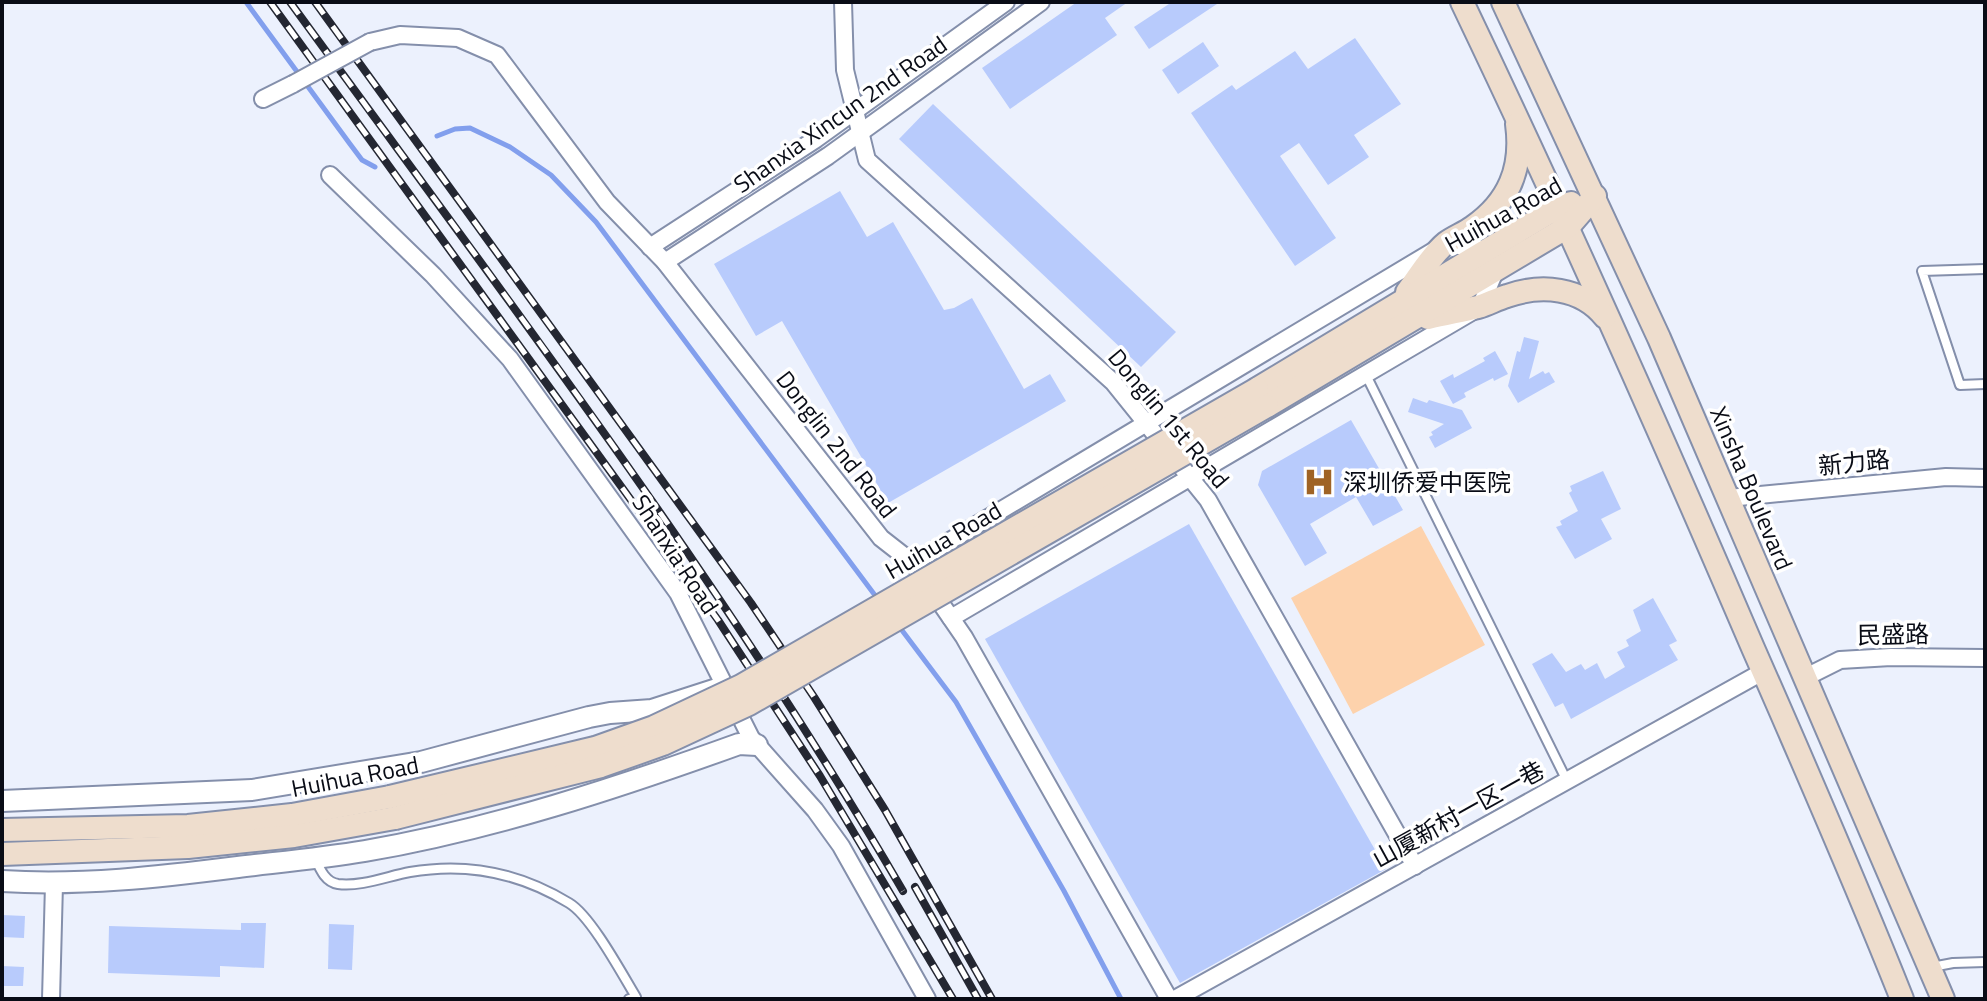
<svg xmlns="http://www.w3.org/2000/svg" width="1987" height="1001" font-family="'Titillium Web','Noto Sans SC',sans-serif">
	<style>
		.green { fill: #fdd2ac }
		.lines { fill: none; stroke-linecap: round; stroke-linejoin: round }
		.stream { stroke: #829fed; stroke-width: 5 }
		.building { fill: #b8cbfc }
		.service-casing { stroke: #848fab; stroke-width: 12 }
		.minor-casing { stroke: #848fab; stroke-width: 20 }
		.tertiary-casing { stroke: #848fab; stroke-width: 24 }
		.secondary-casing { stroke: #848fab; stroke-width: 26 }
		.service { stroke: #fff; stroke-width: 8 }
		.minor { stroke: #fff; stroke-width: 16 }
		.tertiary { stroke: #fff; stroke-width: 20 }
		.secondary { stroke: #eeddcd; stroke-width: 22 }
		.rail-casing { stroke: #242732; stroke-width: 8 }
		.rail { stroke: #fff; stroke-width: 5; stroke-dasharray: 15; stroke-linecap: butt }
		.minor-bridge-casing { stroke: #848fab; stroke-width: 20; stroke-linecap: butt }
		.secondary-bridge-casing { stroke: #848fab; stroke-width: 26; stroke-linecap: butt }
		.minor-bridge { stroke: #fff; stroke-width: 16 }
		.secondary-bridge { stroke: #eeddcd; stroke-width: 22 }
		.labels { text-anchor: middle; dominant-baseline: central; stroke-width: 7; stroke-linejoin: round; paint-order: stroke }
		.street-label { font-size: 24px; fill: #090c16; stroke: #fff }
		.poi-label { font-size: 24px; fill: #090c16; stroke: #fff; text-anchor: start }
	</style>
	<rect width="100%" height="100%" fill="#ecf1fd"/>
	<path class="green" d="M1421,526L1485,645L1353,714L1291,598Z"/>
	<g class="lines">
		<g class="stream">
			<path d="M246,2L350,144L362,160L375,167"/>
			<path d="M437,136L455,129L470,128L510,147L551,175L596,222L877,598"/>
			<path d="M898,625L956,702L1064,891L1121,999"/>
		</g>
	</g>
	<g class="building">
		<path d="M1077,2H1128L1105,18L1117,35L1010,109L982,68Z"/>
		<path d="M1172,2H1220L1149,49L1134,27Z"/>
		<path d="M1355,38L1401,104L1354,135L1369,157L1328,185L1299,143L1280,156L1336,238L1295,266L1191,113L1232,85L1236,90L1295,51L1308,69Z"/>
		<path d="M1203,42L1219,66L1178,94L1162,70Z"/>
		<path d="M933,104L1176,332L1141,367L899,139Z"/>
		<path d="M840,191L867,237L893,222L944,310L954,308L972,298L1024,389L1050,374L1066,401L888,503L782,321L756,336L714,264Z"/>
		<path d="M1524,337L1539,341L1529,379L1543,371L1545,374L1549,372L1555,382L1518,403L1508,386L1517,351L1520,352Z"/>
		<path d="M1495,351L1508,374L1494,381L1493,378L1464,393L1466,397L1453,404L1440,381L1453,374L1454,378L1485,361L1483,358Z"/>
		<path d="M1413,398L1427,403L1429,400L1462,410L1472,428L1435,448L1429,437L1433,435L1431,432L1444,424L1408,412Z"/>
		<path d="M1351,420L1403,510L1373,526L1356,497L1310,524L1327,553L1305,566L1258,485L1262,471Z"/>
		<path d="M1603,471L1621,509L1601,519L1612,539L1575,559L1556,527L1562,525L1560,521L1578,511L1569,493L1572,491L1570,486Z"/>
		<path d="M1189,524L1386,869L1180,983L985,639Z"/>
		<path d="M1653,598L1677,641L1669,645L1678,660L1571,719L1563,703L1555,707L1532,664L1552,653L1566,672L1581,664L1585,670L1597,663L1605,679L1625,667L1617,652L1629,646L1626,640L1641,631L1633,610Z"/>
		<path d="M2,915L25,916L24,938L2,937Z"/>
		<path d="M241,923H266L264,968L220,966V977L108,973L109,926L241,930Z"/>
		<path d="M329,924L354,925L352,970L328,969Z"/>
		<path d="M2,966L24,967L23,986H2Z"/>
	</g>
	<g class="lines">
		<defs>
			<g id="service">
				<path d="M1985,269L1922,271L1960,385L1985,384"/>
				<path d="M1366,375L1567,781"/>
				<path d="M315,858C320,869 325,882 338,884C361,887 388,876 410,872C467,862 520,873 569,903C591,916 622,974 636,997L629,999"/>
				<path d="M1932,967L1953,963L1985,962"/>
			</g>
			<g id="minor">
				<path d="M843,2L845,70L867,160L1113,382L1208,500L1415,866"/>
				<path d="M370,42L400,35L458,38L497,55L607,202L665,262L881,538L913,563L964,637L1169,999"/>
				<path d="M263,99L293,84"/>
				<path d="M330,175L433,275L510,359L678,593L751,738L815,810L841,846L927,999"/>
				<path d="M650,247L816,139L1006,2"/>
				<path d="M665,262L828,156L1041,2"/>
				<path d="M1729,498L1946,477L1985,478"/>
				<path d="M913,563L1445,244L1488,250"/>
				<path d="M951,618L1480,307L1496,269"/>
				<path d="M1806,677L1840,660L1891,657L1985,658"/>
				<path d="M51,999L54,884"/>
				<path d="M1175,999L1764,671"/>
			</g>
			<g id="tertiary">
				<path d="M2,801L252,790L421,762L589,717L610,713L652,710L717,689"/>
				<path d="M2,881C82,886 159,877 238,867C280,862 323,858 365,851C493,829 617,788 739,744L757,745"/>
			</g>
			<g id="secondary">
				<path d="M1462,2C1564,215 1660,431 1753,648C1804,764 1855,881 1902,999"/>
				<path d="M1503,2L1659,338L1943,999"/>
				<path d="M1407,292C1419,277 1431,255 1446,243C1454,237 1465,233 1473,227C1509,202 1523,168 1517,124"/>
				<path d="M1428,318C1445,314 1461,311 1478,307C1488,304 1497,299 1507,296C1541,284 1581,287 1605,317"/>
				<path d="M1257,389L1560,206L1571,203"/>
				<path d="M1267,406L1569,226L1595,196"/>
				<path d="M2,830L188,826L292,815L390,797"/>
				<path d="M2,854L188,847L294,836L395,818"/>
			</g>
		</defs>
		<use href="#service" class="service-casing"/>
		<use href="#minor" class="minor-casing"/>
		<use href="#tertiary" class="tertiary-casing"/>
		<use href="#secondary" class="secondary-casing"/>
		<use href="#service" class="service"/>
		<use href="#minor" class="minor"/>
		<use href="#tertiary" class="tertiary"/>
		<use href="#secondary" class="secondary"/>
		<defs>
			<g id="rail">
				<path d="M270,2L718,620L820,776L953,999"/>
				<path d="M290,2C502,293 722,579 903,891"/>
				<path d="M315,2L751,603L814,697L885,810L992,999"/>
				<path d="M915,887L978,999"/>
			</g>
		</defs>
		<use href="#rail" class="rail-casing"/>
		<use href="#rail" class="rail"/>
		<defs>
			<path id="minor-bridge" d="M293,84L370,42"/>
			<g id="secondary-bridge">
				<path d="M390,797L595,748L654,727L741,686L1257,389"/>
				<path d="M395,818L601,766L663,744L749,704L1267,406"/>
			</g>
		</defs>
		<use href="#minor-bridge" class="minor-bridge-casing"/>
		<use href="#secondary-bridge" class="secondary-bridge-casing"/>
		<use href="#minor-bridge" class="minor-bridge"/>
		<use href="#secondary-bridge" class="secondary-bridge"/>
	</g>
	<defs>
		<symbol id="hospital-bare" viewBox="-9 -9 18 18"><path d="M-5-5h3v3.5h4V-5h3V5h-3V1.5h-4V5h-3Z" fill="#9f6325" stroke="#fff" stroke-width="2.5" paint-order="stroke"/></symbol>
	</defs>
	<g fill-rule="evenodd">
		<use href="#hospital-bare" x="1297" y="460" width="44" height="44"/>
	</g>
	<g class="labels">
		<g class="street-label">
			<text transform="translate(840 114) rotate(-35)">Shanxia Xincun 2nd Road</text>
			<text transform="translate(1503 214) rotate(-29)">Huihua Road</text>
			<text transform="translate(1169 418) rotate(50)">Donglin 1st Road</text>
			<text transform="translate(837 444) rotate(52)">Donglin 2nd Road</text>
			<text transform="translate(1854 462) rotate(-6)">新力路</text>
			<text transform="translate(1752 488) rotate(67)">Xinsha Boulevard</text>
			<text transform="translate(943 540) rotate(-30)">Huihua Road</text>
			<text transform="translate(676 554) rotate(57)">Shanxia Road</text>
			<text transform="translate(1893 634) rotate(-1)">民盛路</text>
			<text transform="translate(355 776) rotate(-11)">Huihua Road</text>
			<text transform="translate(1458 814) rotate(-29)">山厦新村一区一巷</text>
		</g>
		<g class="poi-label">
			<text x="1343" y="482">深圳侨爱中医院</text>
		</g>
	</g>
	<rect width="1987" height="1001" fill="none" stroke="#090c16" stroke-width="8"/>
</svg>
